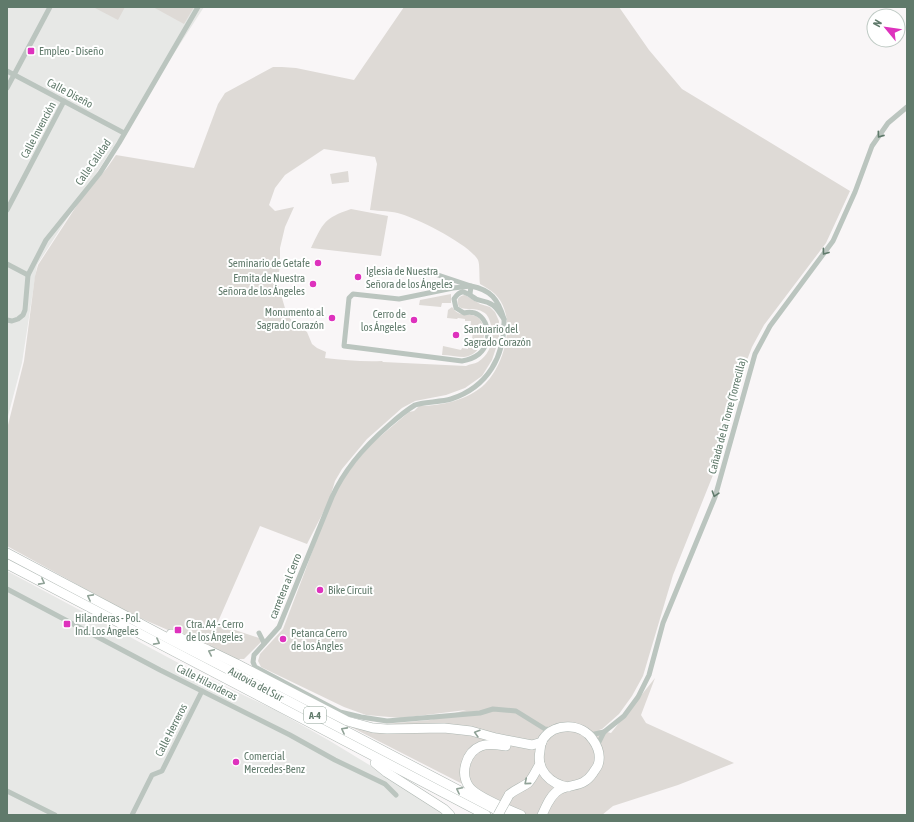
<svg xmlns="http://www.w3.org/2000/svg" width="914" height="822" font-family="'Asap Condensed',sans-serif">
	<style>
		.built { fill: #e7e8e6 }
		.green { fill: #dedad6 }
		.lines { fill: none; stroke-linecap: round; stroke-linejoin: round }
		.highway-casing { stroke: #aeb7b2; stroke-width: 10 }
		.street { stroke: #bbc5bf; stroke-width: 5 }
		.highway { stroke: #fff; stroke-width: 9 }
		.highway-bridge-casing { stroke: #aeb7b2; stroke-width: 10; stroke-linecap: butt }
		.highway-bridge { stroke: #fff; stroke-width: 9 }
		.oneway { stroke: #607a6b }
		.oneway2 { stroke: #90a297 }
		.poi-dot { fill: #de32bd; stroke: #fff; stroke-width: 1.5 }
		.labels { text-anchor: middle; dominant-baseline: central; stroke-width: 4; stroke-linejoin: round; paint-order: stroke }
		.shield { fill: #fff; stroke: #90a297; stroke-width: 1 }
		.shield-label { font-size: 10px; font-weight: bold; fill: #607a6b }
		.poi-label { font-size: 11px; fill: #607a6b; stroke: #fff; text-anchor: start }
		.street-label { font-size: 11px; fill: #607a6b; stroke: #fff }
	</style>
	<rect width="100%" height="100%" fill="#f9f6f7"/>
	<g class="built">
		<path d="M7,7H204L37,265L22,363L7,420Z"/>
		<path d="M7,571L199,674L275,710L330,741L399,783L445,815H7Z"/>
	</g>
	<g class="green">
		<path d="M93,7H125L118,20Z"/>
		<path d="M153,7H194L184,24Z"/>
		<path d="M404,7H619L649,50L682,89L850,191L826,243L764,325L752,347L744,368L721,455L673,575L643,676L632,696L619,714L602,729L599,730L611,733L655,678L641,715L646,723L734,763L678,785L613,806L602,815H523L351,727L430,720L466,710L401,718L366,715L344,707L261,667L258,661L260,654L283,629L304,574L332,497L349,471L370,445L409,412L414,411L419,406C442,406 468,400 485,384C505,364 518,317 495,294C491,290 485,287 480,284C479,278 480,264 478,260C469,244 418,219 401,214C393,211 379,211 370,210L377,164L375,157L324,149L285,175L275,188L269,205L275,211L294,207L285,227L280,248V267L277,281L287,315L295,324L307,332L312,344L317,348L326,352L325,358C344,360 363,362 382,361L383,362L466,366C470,364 474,364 478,362C490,355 495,338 491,325C490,321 488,314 483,312C476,307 467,311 459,307C456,300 458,296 465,295L480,304L490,307L495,312L499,321V339L492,360L482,376L465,388L446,395L415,401L402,408L367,439L342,469L335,481L329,501L307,544L260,526L217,624L259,638L262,641L244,659H235L131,614L7,546V429L24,361L35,276L38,265L81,199L107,168L116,155L194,168L218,104L225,93L273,67H282L296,68L354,80Z"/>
		<path d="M348,171L349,182L332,184L330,174Z"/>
		<path d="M351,209L388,216L381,256L311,248C323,223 324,218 351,209Z"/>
		<path d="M451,294V303H442L441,307L419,305L420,300Z"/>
		<path d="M452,307C461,321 474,309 481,321C489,335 481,355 464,357C457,357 449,355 442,355L443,346L461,350L462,348L468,349L469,339H472L473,332L470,331L471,321H465V319L458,318L457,319L447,318L448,310Z"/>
	</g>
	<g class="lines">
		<defs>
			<g id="highway">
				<path d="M7,553L173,641L239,675L506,815"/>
				<path d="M7,564L486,815"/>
				<path d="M171,634L208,650L237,664L347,721L373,728L387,729L444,728L471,731L496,738L532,745L542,742"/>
				<path d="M506,746C498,745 489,743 481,746C466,752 459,774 470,788C478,797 509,810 521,815"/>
				<path d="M375,763L386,772L444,809L450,815"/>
				<path d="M509,795C514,790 521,788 528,783C533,778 536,770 540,764"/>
				<path d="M542,815C546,807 550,795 559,790C572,783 583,788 593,773C594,771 597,768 598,765C601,756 598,747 593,740C582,723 555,722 543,739C541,743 540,747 540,751C536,770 550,784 568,787"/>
			</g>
		</defs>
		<use href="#highway" class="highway-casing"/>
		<g class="street">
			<path d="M7,71L124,133"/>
			<path d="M7,88L50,7"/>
			<path d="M7,210L64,101"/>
			<path d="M7,264L28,275"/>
			<path d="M426,271L471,286L470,294"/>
			<path d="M471,286C491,290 498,299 504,319C500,314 497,307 491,304C486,301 480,301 476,299C466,293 462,287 454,299L456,308L464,313C488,307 495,341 479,354C474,358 468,360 462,361L344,346L349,298L353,294L399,299L453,288Z"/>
			<path d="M504,319C505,356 488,387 451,399C442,402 422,402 415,405C405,411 397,418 388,426C365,446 345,468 332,497L279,627L254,655L253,662L255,667L340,712L361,717L387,721L480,713L493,709L516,711L545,729L553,730"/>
			<path d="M7,320L12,321L18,319L23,315L25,310L28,275L46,240L100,173L119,143L198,7"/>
			<path d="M7,589L160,670L290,735L335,760L385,784L396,795"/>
			<path d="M259,633L264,643"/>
			<path d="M590,735L604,732"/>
			<path d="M597,746L604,732L624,716L638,697L649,675L663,623L715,497L755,354L770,326L833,241L855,192L872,146L888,123L907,107"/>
			<path d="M7,791L55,815"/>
			<path d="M132,815L152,775L162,771L202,691"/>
		</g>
		<use href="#highway" class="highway"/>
		<defs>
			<path id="highway-bridge" d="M498,815L509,795"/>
		</defs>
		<use href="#highway-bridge" class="highway-bridge-casing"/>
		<use href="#highway-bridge" class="highway-bridge"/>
	</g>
	<defs><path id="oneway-chevron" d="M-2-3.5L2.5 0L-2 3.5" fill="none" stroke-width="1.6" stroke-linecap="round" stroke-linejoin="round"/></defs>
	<g class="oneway">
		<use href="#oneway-chevron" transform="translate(880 135) rotate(125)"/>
		<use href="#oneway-chevron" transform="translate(825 252) rotate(126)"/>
		<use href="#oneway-chevron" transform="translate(715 494) rotate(108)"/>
	</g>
	<g class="oneway2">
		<use href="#oneway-chevron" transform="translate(42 582) rotate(28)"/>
		<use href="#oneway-chevron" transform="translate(90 597) rotate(-152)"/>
		<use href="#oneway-chevron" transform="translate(157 642) rotate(28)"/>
		<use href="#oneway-chevron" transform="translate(211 652) rotate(-155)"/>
		<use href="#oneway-chevron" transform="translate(344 730) rotate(-152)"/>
		<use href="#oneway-chevron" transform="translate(477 733) rotate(-164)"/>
		<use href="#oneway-chevron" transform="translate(527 782) rotate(140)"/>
		<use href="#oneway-chevron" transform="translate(459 790) rotate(-153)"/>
	</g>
	<g class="poi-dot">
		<rect x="27" y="47" width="8" height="8" rx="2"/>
		<circle cx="318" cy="263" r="4"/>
		<circle cx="358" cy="277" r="4"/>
		<circle cx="313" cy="284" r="4"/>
		<circle cx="332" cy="318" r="4"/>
		<circle cx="414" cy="320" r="4"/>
		<circle cx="456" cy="335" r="4"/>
		<circle cx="320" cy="590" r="4"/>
		<rect x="63" y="620" width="8" height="8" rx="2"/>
		<rect x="174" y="626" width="8" height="8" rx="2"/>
		<circle cx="283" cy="639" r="4"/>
		<circle cx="236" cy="762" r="4"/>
	</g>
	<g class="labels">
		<rect class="shield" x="304" y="707" width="22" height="16" rx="3"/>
		<g class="shield-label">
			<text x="315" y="715">A-4</text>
		</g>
		<g class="poi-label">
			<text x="39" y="51">Empleo - Diseño</text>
			<text x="310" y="263" text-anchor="end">Seminario de Getafe</text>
			<text x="366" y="271">Iglesia de Nuestra<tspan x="366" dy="13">Señora de los Ángeles</tspan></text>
			<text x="305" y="278" text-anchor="end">Ermita de Nuestra<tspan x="305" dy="13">Señora de los Ángeles</tspan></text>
			<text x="324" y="312" text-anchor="end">Monumento al<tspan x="324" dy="13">Sagrado Corazón</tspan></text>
			<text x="406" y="314" text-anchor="end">Cerro de<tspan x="406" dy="13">los Ángeles</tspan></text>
			<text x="464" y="329">Santuario del<tspan x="464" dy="13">Sagrado Corazón</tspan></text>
			<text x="328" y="590">Bike Circuit</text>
			<text x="75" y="618">Hilanderas - Pol.<tspan x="75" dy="13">Ind. Los Ángeles</tspan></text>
			<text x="186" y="624">Ctra. A4 - Cerro<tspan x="186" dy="13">de los Ángeles</tspan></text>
			<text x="291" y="633">Petanca Cerro<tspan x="291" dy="13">de los Ángles</tspan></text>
			<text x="244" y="756">Comercial<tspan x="244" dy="13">Mercedes-Benz</tspan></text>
		</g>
		<g class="street-label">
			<text transform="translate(70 93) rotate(28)">Calle Diseño</text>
			<text transform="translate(38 130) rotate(-62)">Calle Invención</text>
			<text transform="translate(93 162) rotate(-55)">Calle Calidad</text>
			<text transform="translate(727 416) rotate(-75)">Cañada de la Torre (Torrecilla)</text>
			<text transform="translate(285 586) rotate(-68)">carretera al Cerro</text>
			<text transform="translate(207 682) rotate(27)">Calle Hilanderas</text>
			<text transform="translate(256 684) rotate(28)">Autovía del Sur</text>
			<text transform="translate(171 730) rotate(-63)">Calle Herreros</text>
		</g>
	</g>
	<rect width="914" height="822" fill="none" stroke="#607a6b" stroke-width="16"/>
	<g transform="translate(886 28) rotate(299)"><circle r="19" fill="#ffffff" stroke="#bfcac4"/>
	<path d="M0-3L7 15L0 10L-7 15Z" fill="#de32bd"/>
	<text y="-6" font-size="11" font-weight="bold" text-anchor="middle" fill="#607a6b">N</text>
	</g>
</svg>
